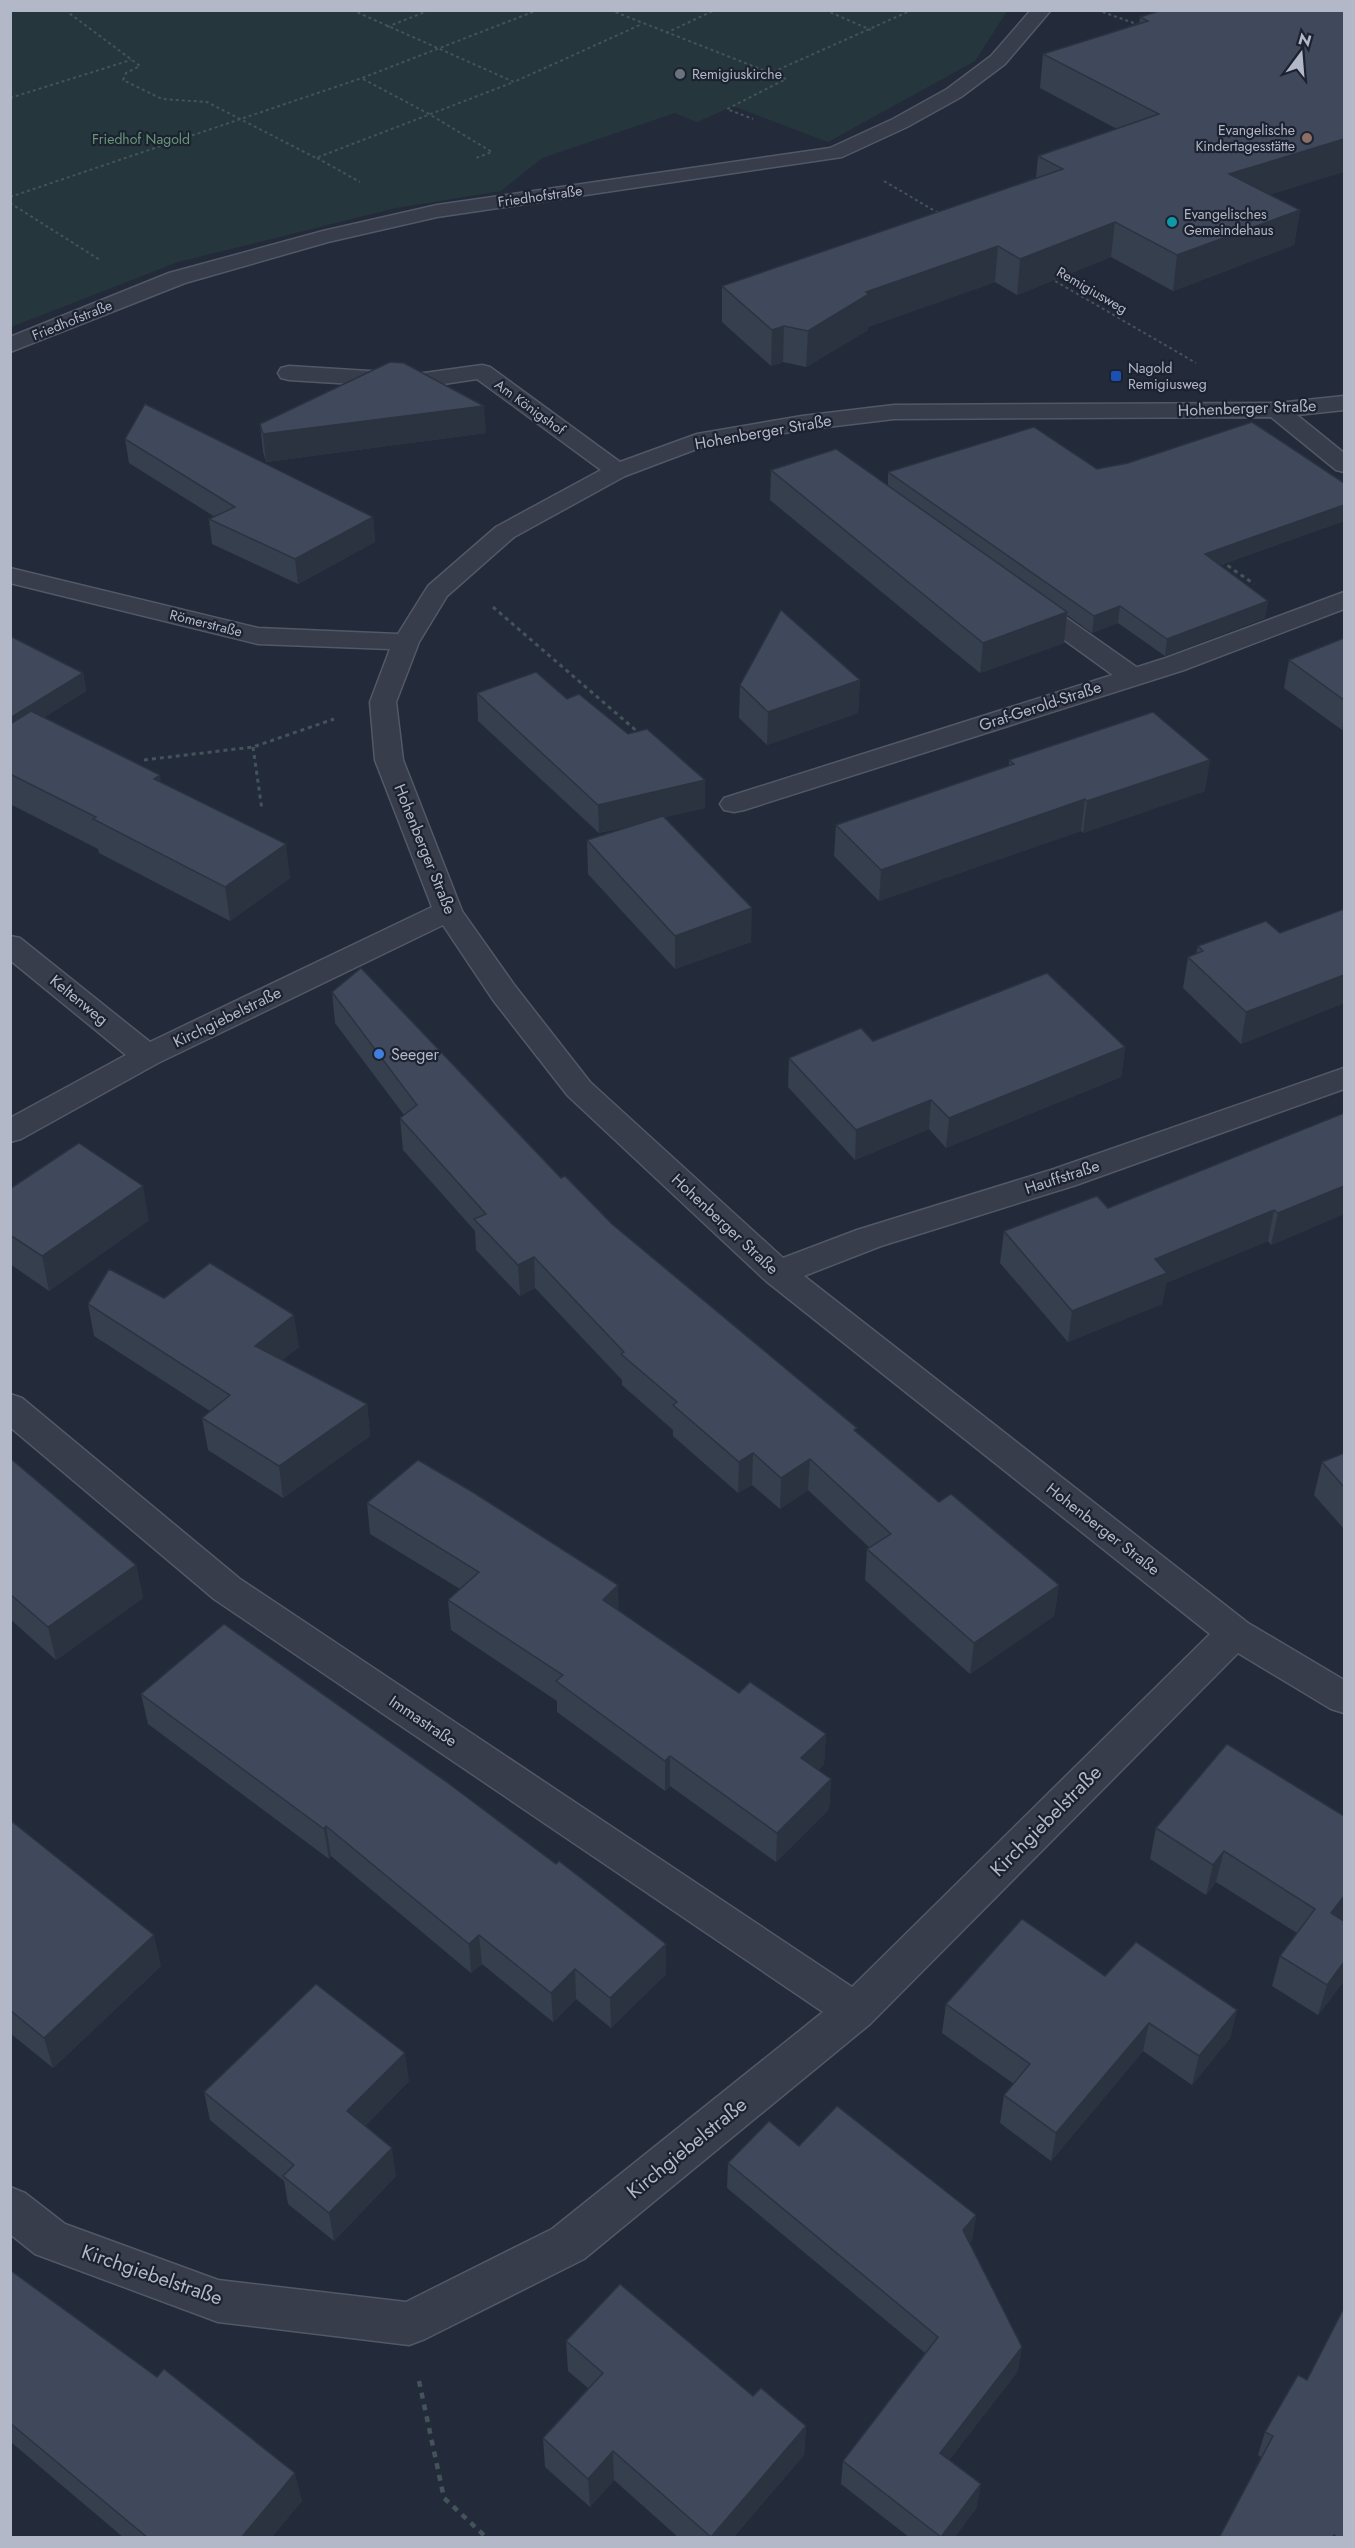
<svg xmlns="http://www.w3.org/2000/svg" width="1355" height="2548" font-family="Jost,sans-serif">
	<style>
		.green { fill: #25373c }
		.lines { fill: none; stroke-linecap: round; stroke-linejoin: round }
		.service-casing { stroke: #525866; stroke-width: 3 }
		.minor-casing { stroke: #525866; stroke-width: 3 }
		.path-far2 { stroke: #435459; stroke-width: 2; stroke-dasharray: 3 3; stroke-linecap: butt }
		.path-far1 { stroke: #435459; stroke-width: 3; stroke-dasharray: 4 4; stroke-linecap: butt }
		.path { stroke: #435459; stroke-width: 4.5; stroke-dasharray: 6 6; stroke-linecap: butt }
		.service { fill: #373d4b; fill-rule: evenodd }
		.minor { fill: #373d4b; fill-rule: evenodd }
		.wall { fill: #363f4e }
		.shaded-wall { fill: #2c3340 }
		.building { fill: #3f495b; stroke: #2c3340; stroke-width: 1.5 }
		.worship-dot { fill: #6b7280; stroke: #1c2230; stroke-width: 2 }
		.education-dot { fill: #8d6e63; stroke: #1c2230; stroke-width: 2 }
		.culture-dot { fill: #0f9aa8; stroke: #1c2230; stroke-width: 2 }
		.transit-dot { fill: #1a4fb4; stroke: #1c2230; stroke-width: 2 }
		.shop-dot { fill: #3f7fe0; stroke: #1c2230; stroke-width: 2 }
		.labels { text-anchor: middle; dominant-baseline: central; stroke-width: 4.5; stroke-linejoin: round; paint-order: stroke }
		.far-poi-label { font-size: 14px; fill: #b2b8c7; stroke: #1c2230; text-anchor: start }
		.far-park-label { font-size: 14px; fill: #6a9779; stroke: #1c2230 }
		.far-street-label { font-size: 14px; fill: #b2b8c7; stroke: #1c2230 }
		.street-label { font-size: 16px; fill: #b2b8c7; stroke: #1c2230 }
		.poi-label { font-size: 16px; fill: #b2b8c7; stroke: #1c2230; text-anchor: start }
		.near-street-label { font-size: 20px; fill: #b2b8c7; stroke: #1c2230 }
	</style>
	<rect width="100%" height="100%" fill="#232b3b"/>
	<path class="green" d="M11,10H1007V11L975,61L828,142L733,106L697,122L675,113L542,158L501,191L396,208L178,262L11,327Z"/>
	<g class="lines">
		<defs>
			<path id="service" d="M1029,595L1038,598L1142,671L1146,677L1142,683L1133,685L1124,683L1020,608L1016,603L1020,598Z"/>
			<g id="minor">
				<path d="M1031,10H1051L1005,64L961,97L907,127L842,157L437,217L328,242L185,283L10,352V337L169,273L323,231L437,205L830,148L893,119L947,89L991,56Z"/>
				<path d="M482,365L490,367L620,462L697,434L802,416L894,405L1277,403L1344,396V410L1297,415L1344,453V472L1336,470L1271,417L894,419L802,430L702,447L625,476L514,537L447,596L419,642L396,702L403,760L462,911L515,986L590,1082L783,1258L857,1230L1054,1169L1344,1068V1089L1076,1185L881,1246L804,1276L1248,1623L1344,1680V1713L1331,1709L1238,1653L870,2024L584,2259L425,2339L409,2345L218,2322L35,2254L10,2234V2187L25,2193L65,2224L218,2280L406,2302L552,2229L823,2012L214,1599L10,1427V1394L22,1398L240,1579L852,1987L1210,1634L766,1281L568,1096L493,1000L443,925L158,1063L21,1139L10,1142V1118L126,1055L10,960V936L20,938L150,1042L432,907L375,760L370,702L390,649L258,644L10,583V568L258,628L398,634L428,586L496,527L601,470L477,379L417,388L289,380L281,378L278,373L281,368L289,366L417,374Z"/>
				<path d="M1344,592V609L1184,670L744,810L734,812L724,810L720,804L724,798L1166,658Z"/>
			</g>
		</defs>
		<use href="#service" class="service-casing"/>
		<use href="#minor" class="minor-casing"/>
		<g class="path-far2">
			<path d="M65,10L140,66L126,73L123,80L162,99L207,102L316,158L514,82"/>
			<path d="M352,10L514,82L642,24"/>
			<path d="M610,10L786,79L727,109L753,119"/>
			<path d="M825,10L871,30"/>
			<path d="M1097,10L1142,26"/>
			<path d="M387,27L430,10"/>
			<path d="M666,33L715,10"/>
			<path d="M773,72L912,10"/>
			<path d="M363,79L429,114L492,152L476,158"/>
			<path d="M10,98L131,60"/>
			<path d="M317,158L360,182"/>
			<path d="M884,181L940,214"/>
			<path d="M10,197L362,78L538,10"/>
			<path d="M10,203L100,260"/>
			<path d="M1050,278L1196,363"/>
		</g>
		<g class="path-far1">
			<path d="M1221,561L1254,584"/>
			<path d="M493,607L639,733"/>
			<path d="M253,747L262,810"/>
			<path d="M144,760L253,747L334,719"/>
		</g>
		<path class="path" d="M419,2381L444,2498L487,2538"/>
		<use href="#service" class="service"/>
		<use href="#minor" class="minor"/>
	</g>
	<g class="wall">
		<path d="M1162,10L1270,195L1300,210L1294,245L1173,291L1111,257L1017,295L995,282L868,327V330L806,367L783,362L771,366L722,322V286L1036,178L1038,156L1117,129L1040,88L1043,54L1139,24L1140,17Z"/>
		<path d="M260,424L486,433L266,462L263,452Z"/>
		<path d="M125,439L373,517L375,542L298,584L212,544L209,519L215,517L129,463Z"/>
		<path d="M1097,469L1344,521L1220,565L1268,601L1265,618L1165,656L1118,623L1092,633L1067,615L1064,643L980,673L770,500L771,470L888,485V472Z"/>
		<path d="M10,636L83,673L86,691L43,718L161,782L290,878L230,921L99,853L98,849L10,804Z"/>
		<path d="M1344,638V729L1342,730L1284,688L1289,660Z"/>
		<path d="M860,680L858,713L767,745L739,718L740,685Z"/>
		<path d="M477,693L567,699L705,780V808L665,817L751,942L675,969L588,874L587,840L638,824L599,833L478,721Z"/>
		<path d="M1009,760L1205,791L1083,833L1081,831L879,901L834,856L836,825L1009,766Z"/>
		<path d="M1344,909V1003L1241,1044L1183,988L1188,957L1196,954L1198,946L1280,933Z"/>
		<path d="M332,992L561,1178L612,1224L939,1502L1059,1585L1054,1616L970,1674L865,1580L867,1549L870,1548L808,1490L780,1509L752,1485L738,1493L673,1436V1430L622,1385V1380L535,1288L520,1296L476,1250L475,1231L403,1150L400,1118L404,1115L335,1023Z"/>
		<path d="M873,1041L1125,1047L1121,1077L946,1148L929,1129L855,1160L788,1087L789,1058Z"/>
		<path d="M1344,1113V1214L1271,1245L1268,1241L1166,1283L1162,1304L1068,1342L1000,1263L1004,1231L1108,1208Z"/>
		<path d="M10,1189L149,1220L49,1291L10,1264Z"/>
		<path d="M164,1298L299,1347L282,1360L367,1404L370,1436L283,1498L208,1450L202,1418L210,1411L94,1336L88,1304Z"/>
		<path d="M1344,1453V1529L1314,1495L1322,1462Z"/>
		<path d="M10,1458L136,1565L143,1598L56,1660L10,1619Z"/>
		<path d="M367,1503L618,1585V1610L739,1693L826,1734L824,1764L818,1770L831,1779L829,1809L776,1862L670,1786L665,1791L557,1712V1701L451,1630L448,1600L460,1589L370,1534Z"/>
		<path d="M141,1694L556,1864L666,1944V1974L611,2028L576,1999L553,2022L482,1964L471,1973L331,1856L329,1859L148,1724Z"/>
		<path d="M1227,1744L1344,1915L1342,1919L1344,1981L1318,2015L1272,1986L1280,1956L1297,1933L1216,1882L1206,1895L1150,1859L1156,1828Z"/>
		<path d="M10,1820L161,1966L53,2068L10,2033Z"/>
		<path d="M1105,1976L1237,2010L1230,2038L1192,2085L1143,2051L1051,2161L1000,2123L1004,2095L1014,2084L942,2033L946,2004Z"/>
		<path d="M409,2081L365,2126L396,2176L334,2241L288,2204L284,2181L210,2120L204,2092Z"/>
		<path d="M799,2146L976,2215L972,2240L969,2243L1018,2371L949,2460L977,2507L954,2538H910L841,2484L843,2461L925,2353L727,2188L728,2163Z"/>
		<path d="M10,2270L302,2501L271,2538H124L12,2443L10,2444Z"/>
		<path d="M566,2341L753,2396L806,2426L804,2455L733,2538H679L614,2480L590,2507L545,2467L543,2438L588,2388L568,2371Z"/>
		<path d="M1307,2380L1344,2538H1219L1261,2457L1258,2455L1265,2432Z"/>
	</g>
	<g class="shaded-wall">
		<path d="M1344,139V172L1224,209L1229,174Z"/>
		<path d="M1300,210L1294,245L1173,291L1177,255Z"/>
		<path d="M1115,222L1111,257L1017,295L1020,259Z"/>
		<path d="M998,246L995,282L868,327V330L806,367L808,331L866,292Z"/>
		<path d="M784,326L783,362L771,366L772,330Z"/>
		<path d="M484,406L486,433L266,462L263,434Z"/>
		<path d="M1344,505V521L1202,571L1205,554Z"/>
		<path d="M373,517L375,542L298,584L295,559Z"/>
		<path d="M1268,601L1265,618L1165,656L1167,639Z"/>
		<path d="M1120,606L1118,623L1092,633L1094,616Z"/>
		<path d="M1067,612L1064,643L980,673L983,643Z"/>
		<path d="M83,673L86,691L14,736L10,718Z"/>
		<path d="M860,680L858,713L767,745L768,712Z"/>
		<path d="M1344,717V729L1342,730Z"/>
		<path d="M1210,760L1205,791L1083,833L1087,801Z"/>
		<path d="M160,775L165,809L154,779Z"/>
		<path d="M705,780V808L599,833L598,805Z"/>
		<path d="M1085,799L1081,831L879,901L881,870Z"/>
		<path d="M286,844L290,878L230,921L225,887Z"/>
		<path d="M752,908L751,942L675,969V936Z"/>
		<path d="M1344,975V1003L1241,1044L1246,1012Z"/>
		<path d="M1125,1047L1121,1077L946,1148L949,1118Z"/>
		<path d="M931,1100L929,1129L855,1160L856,1130Z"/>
		<path d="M143,1186L149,1220L49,1291L42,1256Z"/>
		<path d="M1344,1186V1214L1271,1245L1278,1213Z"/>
		<path d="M1274,1210L1268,1241L1166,1283L1162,1304L1068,1342L1072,1311L1155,1259Z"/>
		<path d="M534,1257L535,1288L520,1296L518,1265Z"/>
		<path d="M294,1315L299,1347L260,1378L255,1346Z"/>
		<path d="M367,1404L370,1436L283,1498L279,1466Z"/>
		<path d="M753,1453L752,1485L738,1493L739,1462Z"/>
		<path d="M810,1459L808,1490L780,1509L781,1478Z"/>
		<path d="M136,1565L143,1598L56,1660L48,1627Z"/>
		<path d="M618,1585L619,1616L603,1600Z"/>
		<path d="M1059,1585L1054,1616L970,1674L974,1643Z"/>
		<path d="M826,1734L824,1764L799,1788L801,1758Z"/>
		<path d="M670,1756V1786L665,1791V1761Z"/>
		<path d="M831,1779L829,1809L776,1862L777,1833Z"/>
		<path d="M326,1826L331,1856L329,1859L324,1829Z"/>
		<path d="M1224,1851L1216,1882L1206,1895L1213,1865Z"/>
		<path d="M1344,1896V1915L1323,1943L1331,1913Z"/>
		<path d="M154,1935L161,1966L53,2068L44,2038Z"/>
		<path d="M479,1935L482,1964L471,1973L469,1944Z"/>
		<path d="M666,1944V1974L611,2028L610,1998Z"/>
		<path d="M1344,1962V1981L1318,2015L1327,1985Z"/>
		<path d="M575,1969L576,1999L553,2022L551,1993Z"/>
		<path d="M1237,2010L1230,2038L1192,2085L1199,2056Z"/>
		<path d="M1149,2023L1143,2051L1051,2161L1056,2133Z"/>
		<path d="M405,2053L409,2081L352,2139L347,2111Z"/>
		<path d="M392,2148L396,2176L334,2241L329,2213Z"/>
		<path d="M976,2215L972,2240L959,2254L963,2230Z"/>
		<path d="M1022,2347L1018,2371L937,2476L940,2453Z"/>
		<path d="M806,2426L804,2455L733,2538H711Z"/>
		<path d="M613,2451L614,2480L590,2507L588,2479Z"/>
		<path d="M295,2473L302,2501L271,2538H241Z"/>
		<path d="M981,2484L977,2507L954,2538H941Z"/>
	</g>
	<g class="building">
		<path d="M1162,10H1344V139L1229,174L1300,210L1177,255L1115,222L1020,259L998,246L866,292L869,294L808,331L784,326L772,330L722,286L1063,169L1038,156L1159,114L1043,54L1148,21L1140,17Z"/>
		<path d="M390,362L404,363L484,406L263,434L260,424Z"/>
		<path d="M145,404L373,517L295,559L209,519L235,507L125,439Z"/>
		<path d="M1252,422L1344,483V505L1205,554L1268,601L1167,639L1120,606L1094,616L888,472L1034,427L1097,469L1128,463Z"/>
		<path d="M836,449L1067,612L983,643L771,470Z"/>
		<path d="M781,610L860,680L768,712L740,685Z"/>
		<path d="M10,636L83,673L10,718Z"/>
		<path d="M1344,638V700L1289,660Z"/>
		<path d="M536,672L567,699L579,694L628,734L647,729L705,780L598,805L477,693Z"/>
		<path d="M31,711L160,775L154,779L286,844L225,887L93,819L96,817L10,774V724Z"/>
		<path d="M1153,712L1210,760L1087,801L1085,799L881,870L836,825L1014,764L1009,760Z"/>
		<path d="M663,816L752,908L675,936L587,840Z"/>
		<path d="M1344,909V975L1246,1012L1188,957L1203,951L1198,946L1266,921L1280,933Z"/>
		<path d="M361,968L561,1178L565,1176L612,1224L857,1428L854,1430L939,1502L951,1494L1059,1585L974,1643L867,1549L891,1534L810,1459L781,1478L753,1453L739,1462L673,1405L677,1402L621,1354L624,1352L534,1257L518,1265L474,1219L486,1214L400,1118L417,1105L332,992Z"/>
		<path d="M1047,973L1125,1047L949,1118L931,1100L856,1130L789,1058L861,1028L873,1041Z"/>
		<path d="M1344,1113V1186L1278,1213L1274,1210L1155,1259L1167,1273L1072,1311L1004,1231L1097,1196L1108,1208Z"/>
		<path d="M79,1143L143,1186L42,1256L10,1235V1189Z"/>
		<path d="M210,1263L294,1315L255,1346L367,1404L279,1466L202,1418L230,1395L88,1304L109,1269L164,1298Z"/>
		<path d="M1344,1453V1487L1322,1462Z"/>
		<path d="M10,1458L136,1565L48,1627L10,1594Z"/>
		<path d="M418,1460L471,1491L618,1585L603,1600L739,1693L750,1682L826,1734L801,1758L831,1779L777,1833L670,1756L665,1761L556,1681L563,1675L448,1600L479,1572L367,1503Z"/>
		<path d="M224,1624L448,1783L556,1864L559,1861L666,1944L610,1998L575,1969L551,1993L479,1935L469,1944L326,1826L324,1829L141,1694Z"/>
		<path d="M1227,1744L1344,1816V1896L1331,1913L1344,1921V1962L1327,1985L1280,1956L1315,1909L1224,1851L1213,1865L1156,1828Z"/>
		<path d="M10,1820L154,1935L44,2038L10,2010Z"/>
		<path d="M1022,1919L1105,1976L1136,1942L1237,2010L1199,2056L1149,2023L1056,2133L1004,2095L1030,2064L946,2004Z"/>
		<path d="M316,1984L405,2053L347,2111L392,2148L329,2213L283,2176L294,2165L204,2092Z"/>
		<path d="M837,2106L976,2215L963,2230L1022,2347L940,2453L981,2484L941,2537L843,2461L938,2337L728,2163L769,2121L799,2146Z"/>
		<path d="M10,2270L157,2377L164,2369L295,2473L241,2538H148L10,2423Z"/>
		<path d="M620,2284L753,2396L761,2388L806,2426L711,2537L613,2451L588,2479L543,2438L603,2373L566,2341Z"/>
		<path d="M1344,2308V2538H1338L1334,2535L1332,2538H1219L1273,2436L1265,2432L1298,2375L1307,2380Z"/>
	</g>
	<circle class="worship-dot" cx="680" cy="74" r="6"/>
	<circle class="education-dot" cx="1307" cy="138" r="6"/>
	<circle class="culture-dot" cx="1172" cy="222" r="6"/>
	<rect class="transit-dot" x="1110" y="370" width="12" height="12" rx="3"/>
	<circle class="shop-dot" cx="379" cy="1054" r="6"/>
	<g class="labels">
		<g class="far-poi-label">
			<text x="692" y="74">Remigiuskirche</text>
			<text x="1295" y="130" text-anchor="end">Evangelische<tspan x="1295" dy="16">Kindertagesstätte</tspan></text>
			<text x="1184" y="214">Evangelisches<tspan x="1184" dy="16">Gemeindehaus</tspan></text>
			<text x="1128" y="368">Nagold<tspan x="1128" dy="16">Remigiusweg</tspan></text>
		</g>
		<g class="far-park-label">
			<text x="141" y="139">Friedhof Nagold</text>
		</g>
		<g class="far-street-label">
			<text transform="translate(540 196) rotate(-8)">Friedhofstraße</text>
			<text transform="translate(1092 290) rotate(30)">Remigiusweg</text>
			<text transform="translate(72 320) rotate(-22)">Friedhofstraße</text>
			<text transform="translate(530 407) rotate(36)">Am Königshof</text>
			<text transform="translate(206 623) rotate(14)">Römerstraße</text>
		</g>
		<g class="street-label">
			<text transform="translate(1247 408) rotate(-2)">Hohenberger Straße</text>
			<text transform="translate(763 432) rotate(-10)">Hohenberger Straße</text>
			<text transform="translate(1040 706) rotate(-18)">Graf-Gerold-Straße</text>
			<text transform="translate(425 849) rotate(68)">Hohenberger Straße</text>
			<text transform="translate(79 1000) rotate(39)">Keltenweg</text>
			<text transform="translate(227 1017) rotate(-26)">Kirchgiebelstraße</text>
			<text transform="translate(1062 1177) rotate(-18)">Hauffstraße</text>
			<text transform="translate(725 1224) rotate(43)">Hohenberger Straße</text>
			<text transform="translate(1103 1529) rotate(38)">Hohenberger Straße</text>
			<text transform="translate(423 1721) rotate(34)">Immastraße</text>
		</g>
		<g class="poi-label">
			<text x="391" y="1054">Seeger</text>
		</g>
		<g class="near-street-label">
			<text transform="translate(1046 1821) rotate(-45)">Kirchgiebelstraße</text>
			<text transform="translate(687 2148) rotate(-39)">Kirchgiebelstraße</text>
			<text transform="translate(152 2275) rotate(19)">Kirchgiebelstraße</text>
		</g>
	</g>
	<rect width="1355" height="2548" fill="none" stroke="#b2b8c7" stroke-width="24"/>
	<g transform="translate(1301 54) rotate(16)" stroke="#1c2230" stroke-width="4.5" paint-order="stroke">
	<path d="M0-4.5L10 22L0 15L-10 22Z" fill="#b2b8c7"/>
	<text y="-9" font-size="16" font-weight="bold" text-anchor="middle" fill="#b2b8c7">N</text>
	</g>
</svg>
